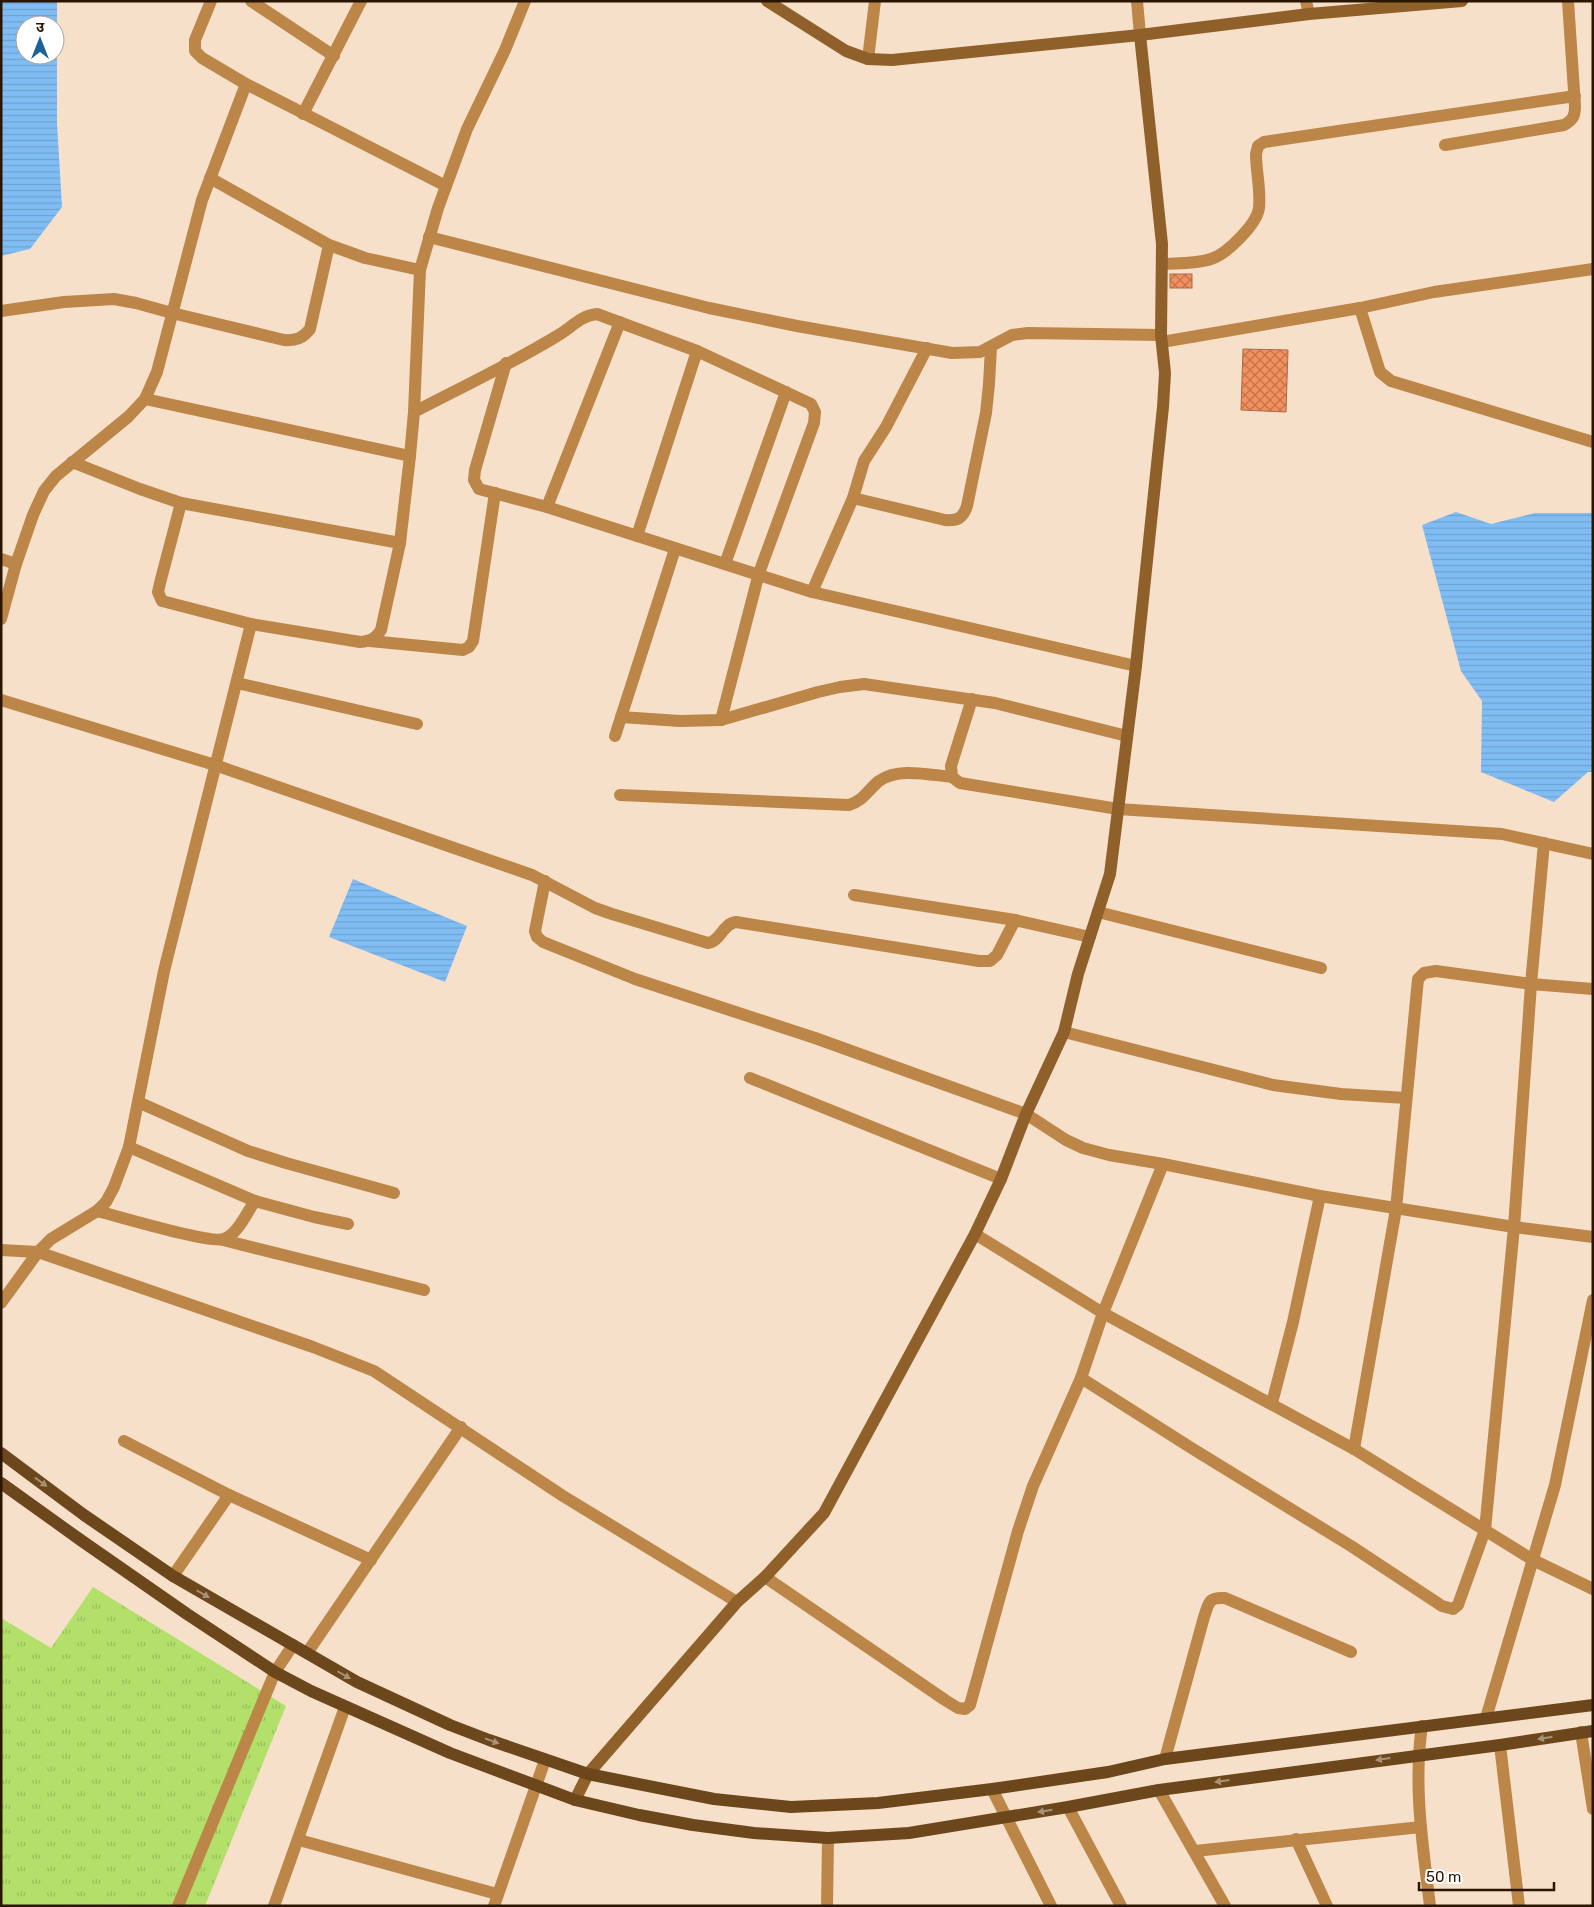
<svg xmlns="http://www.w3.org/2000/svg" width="1594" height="1907" font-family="Rubik,'Noto Sans Devanagari',sans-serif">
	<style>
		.grass { fill: url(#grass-tufts) }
		.water { fill: url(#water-rules); fill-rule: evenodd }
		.building { fill: url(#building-cross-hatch); stroke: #ab6a49 }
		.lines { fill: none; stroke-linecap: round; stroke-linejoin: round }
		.street { stroke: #bd8649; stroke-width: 12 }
		.secondary { stroke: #90602a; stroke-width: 12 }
		.primary { stroke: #6d471c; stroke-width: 12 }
		.oneway { fill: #a79177 }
	</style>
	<defs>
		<pattern id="grass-tufts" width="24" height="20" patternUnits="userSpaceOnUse" patternTransform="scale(1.25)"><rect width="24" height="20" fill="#b3df6b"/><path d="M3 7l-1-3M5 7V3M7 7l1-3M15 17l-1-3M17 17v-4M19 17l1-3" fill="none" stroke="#9abe5b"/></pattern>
		<pattern id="water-rules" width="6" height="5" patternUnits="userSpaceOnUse" patternTransform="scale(1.25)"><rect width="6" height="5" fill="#80bdf4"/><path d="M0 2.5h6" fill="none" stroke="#6fa2cf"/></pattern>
		<pattern id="building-cross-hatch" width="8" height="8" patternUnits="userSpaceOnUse" patternTransform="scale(1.25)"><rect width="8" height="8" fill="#f2905e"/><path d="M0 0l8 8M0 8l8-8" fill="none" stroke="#c4744b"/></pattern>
	</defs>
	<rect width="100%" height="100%" fill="#f7e0ca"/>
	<path class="grass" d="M93,1587L286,1706L205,1906H1V1618L51,1648Z"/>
	<g class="water">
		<path d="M1,1H57V123L62,207L30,249L1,256ZM25,25H55V55H25Z"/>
		<path d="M1456,512L1491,524L1535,513H1593V772H1588L1554,802L1481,772L1482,701L1461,671L1422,525Z"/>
		<path d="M353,879L467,926L445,982L329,937Z"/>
	</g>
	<g class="building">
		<rect x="1170" y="274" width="22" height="14"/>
		<path d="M1243,349L1288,350L1286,412L1241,410Z"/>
	</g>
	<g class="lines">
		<g class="street">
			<path d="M211,1L195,40V51L202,58L246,84L446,186"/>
			<path d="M251,1L334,56"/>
			<path d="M1137,1L1140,35"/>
			<path d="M1306,1L1309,14"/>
			<path d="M868,59L875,1"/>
			<path d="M303,114L361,1"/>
			<path d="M1445,145L1564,125C1573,120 1575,116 1575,106L1568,1"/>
			<path d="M210,178L329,245L365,258L420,270"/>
			<path d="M429,237L709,308L797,326L952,353L980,352L1012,335L1028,333L1161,335"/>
			<path d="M1162,264C1178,263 1196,264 1211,259C1227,254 1257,224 1259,208C1261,190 1256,172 1256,154L1258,146L1264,142L1575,96"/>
			<path d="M1360,308L1380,372L1391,381L1593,442"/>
			<path d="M1,311L64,302L114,299L136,303L172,313L284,340C296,341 303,338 310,329L329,245"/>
			<path d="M1162,342L1360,308L1434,292L1593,269"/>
			<path d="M506,363L475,470L474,480L479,489L547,507L812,592L853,498L864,461L886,427L927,348"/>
			<path d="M145,399L410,456"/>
			<path d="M414,412C462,387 511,364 557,336C572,328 579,316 597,314L697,351L811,404L815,412L814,423L759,573L721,720"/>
			<path d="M72,462L140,489L181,503L400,543"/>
			<path d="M853,498L945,520C958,521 963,518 967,506L986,413L989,384L991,347"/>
			<path d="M181,503L160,583L158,592L162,601L251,624L360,642C371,641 375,639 381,630L400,543L410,456L414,412L420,270L438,208L467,129L505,50L525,1"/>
			<path d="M547,507L620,322"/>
			<path d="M637,536L697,351"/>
			<path d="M1,559L16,564"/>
			<path d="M725,564L786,392"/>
			<path d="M812,592L1136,666"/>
			<path d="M1,619L16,564L33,515L44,491L56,476L128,417L145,399L157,372L202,200L246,84"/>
			<path d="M370,641L463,650L469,647L473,641L495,493"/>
			<path d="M237,683L417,724"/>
			<path d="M972,699L951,766L952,777L960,783L1118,809L1502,834L1593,854"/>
			<path d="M1,700L215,765L532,875L595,908L612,914L708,943C721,941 722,924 736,922L979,961H990L997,955L1015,920L1090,937"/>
			<path d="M621,717L680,721L721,720L818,692L840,687L864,684L995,703L1127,736"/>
			<path d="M615,736L675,549"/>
			<path d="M620,795L849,805C863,801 868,790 879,781C898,767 930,775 952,777"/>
			<path d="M545,881L535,931L537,937L543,942L635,979L815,1038L1026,1114L1066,1140L1083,1148L1109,1155L1163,1164L1320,1196L1514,1227L1593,1237"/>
			<path d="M854,895L1015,920"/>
			<path d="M1098,912L1321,968"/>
			<path d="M1064,1032L1273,1085L1341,1094L1406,1098"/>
			<path d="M750,1078L1001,1179"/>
			<path d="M138,1102L248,1151L286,1163L394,1193"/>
			<path d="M129,1147L255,1201L314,1217L348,1224"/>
			<path d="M97,1211C117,1216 210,1244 224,1239C238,1234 247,1212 255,1201"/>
			<path d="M975,1234L1103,1313L1354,1449L1533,1560L1593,1589"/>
			<path d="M223,1240L424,1290"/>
			<path d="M1,1250L38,1252L313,1347L374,1371L563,1496L737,1602"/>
			<path d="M1,1303L38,1252L51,1239L97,1211L106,1202L114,1187L129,1147L164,971L251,624"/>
			<path d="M1081,1378L1193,1449L1351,1546L1442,1606L1453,1609L1458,1605L1485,1530L1514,1227L1531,984L1544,843"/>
			<path d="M1272,1403L1293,1322L1320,1196"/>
			<path d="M124,1441L229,1495L371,1560"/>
			<path d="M1354,1449L1396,1209L1418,979L1424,973L1436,971L1531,984L1593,989"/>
			<path d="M173,1576L229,1495"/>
			<path d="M765,1577L945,1700L958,1708L965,1709L970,1705L1018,1531L1033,1486L1081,1378L1103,1313L1163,1164"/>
			<path d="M307,1653L461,1427"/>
			<path d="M1486,1718L1555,1485L1593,1300"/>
			<path d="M1422,1726C1413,1785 1423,1847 1430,1906"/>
			<path d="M1581,1732L1593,1809"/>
			<path d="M1500,1745L1519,1906"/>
			<path d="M1165,1759L1204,1617C1209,1603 1208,1597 1225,1598L1351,1652"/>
			<path d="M992,1789L1051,1906"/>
			<path d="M1159,1790L1225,1906"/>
			<path d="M1068,1807L1121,1906"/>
			<path d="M1296,1839L1327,1906"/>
			<path d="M299,1840L497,1894"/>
			<path d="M1195,1851L1421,1827"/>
			<path d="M178,1906L275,1672L293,1645"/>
			<path d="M274,1906L345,1707"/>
			<path d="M494,1906L545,1760"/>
			<path d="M827,1906L828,1838"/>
		</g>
		<g class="secondary">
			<path d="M767,1L846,51L868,59L892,60L1140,35L1309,14L1462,1"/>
			<path d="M575,1800L588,1774L737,1602L765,1577L824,1513L975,1234L1001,1179L1026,1114L1064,1032L1078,974L1110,874L1136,666L1163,407L1165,373L1161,335L1162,244L1140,35"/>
		</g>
		<g class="primary">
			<path d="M1,1453L84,1515L173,1576L357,1682L450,1725L489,1740L588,1774L714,1799L791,1807L878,1803L992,1789L1108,1772L1165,1759L1593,1705"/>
			<path d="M1,1483L82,1541L187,1614L275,1672L311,1691L450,1753L575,1800L639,1815L693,1825L754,1833L828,1838L909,1833L1068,1807L1159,1790L1500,1745L1593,1731"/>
		</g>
	</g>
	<defs><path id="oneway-solid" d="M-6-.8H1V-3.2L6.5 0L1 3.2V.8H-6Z" transform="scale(1.25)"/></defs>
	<g class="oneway">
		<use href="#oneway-solid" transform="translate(41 1482) rotate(36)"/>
		<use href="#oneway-solid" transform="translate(203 1594) rotate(30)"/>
		<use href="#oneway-solid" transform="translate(344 1675) rotate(30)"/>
		<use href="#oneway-solid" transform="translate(1545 1738) rotate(171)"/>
		<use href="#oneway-solid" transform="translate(492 1741) rotate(20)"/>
		<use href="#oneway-solid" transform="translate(1383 1759) rotate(172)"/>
		<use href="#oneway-solid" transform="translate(1222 1781) rotate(172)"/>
		<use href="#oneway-solid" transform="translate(1045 1811) rotate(171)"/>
	</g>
	<rect width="1594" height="1907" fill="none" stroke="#291500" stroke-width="5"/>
	<g transform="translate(40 40)"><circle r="24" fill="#ffffff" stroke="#a9a199"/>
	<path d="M0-4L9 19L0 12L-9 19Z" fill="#1e6297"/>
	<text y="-8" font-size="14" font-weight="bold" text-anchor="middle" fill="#291500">उ</text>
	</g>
	<path d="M1419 1882v8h135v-8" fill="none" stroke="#291500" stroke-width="2.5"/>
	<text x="1426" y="1882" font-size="15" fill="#291500" stroke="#ffffff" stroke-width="4" paint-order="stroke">50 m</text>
</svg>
